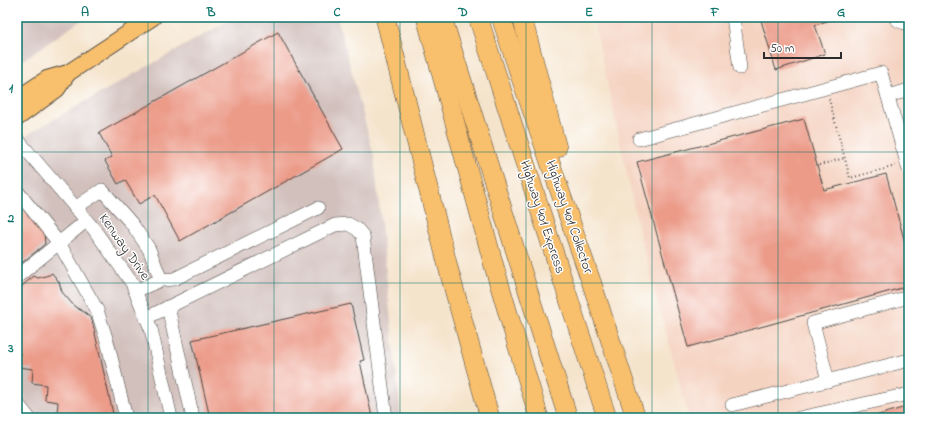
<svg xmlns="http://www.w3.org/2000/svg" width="926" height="435" font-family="'Indie Flower',sans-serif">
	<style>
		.built { fill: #f5d3c1 }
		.industrial { fill: #d1c0bc }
		.building { fill: #ec9b89 }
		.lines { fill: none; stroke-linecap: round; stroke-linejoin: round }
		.minor-casing { stroke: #494743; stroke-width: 14 }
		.major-casing { stroke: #494743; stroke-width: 18 }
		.highway-casing { stroke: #494743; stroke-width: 20 }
		.path { stroke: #494743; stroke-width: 2; stroke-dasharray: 1 3; stroke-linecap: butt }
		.minor { stroke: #fff; stroke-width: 13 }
		.major { stroke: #f8bf6c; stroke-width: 16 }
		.highway { stroke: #f8bf6c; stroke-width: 19 }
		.grid { fill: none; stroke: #0f766e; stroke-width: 1; stroke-opacity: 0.55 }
		.labels { text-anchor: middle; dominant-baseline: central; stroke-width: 3; stroke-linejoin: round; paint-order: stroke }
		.street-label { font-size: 14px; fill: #2b2b2b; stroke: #fff }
		.neatline { fill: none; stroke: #0f766e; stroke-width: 1.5 }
		.grid-label { font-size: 13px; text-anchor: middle; font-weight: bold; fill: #0f766e }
	</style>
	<rect width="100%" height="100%" fill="#fff"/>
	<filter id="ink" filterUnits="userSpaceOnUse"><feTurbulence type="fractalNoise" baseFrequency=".025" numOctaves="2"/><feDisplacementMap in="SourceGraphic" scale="8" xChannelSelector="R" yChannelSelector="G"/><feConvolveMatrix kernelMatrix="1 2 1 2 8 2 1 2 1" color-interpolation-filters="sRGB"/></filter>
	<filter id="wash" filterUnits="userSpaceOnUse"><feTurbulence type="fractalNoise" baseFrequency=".012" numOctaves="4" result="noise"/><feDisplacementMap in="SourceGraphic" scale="16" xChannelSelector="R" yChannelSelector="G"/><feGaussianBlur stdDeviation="0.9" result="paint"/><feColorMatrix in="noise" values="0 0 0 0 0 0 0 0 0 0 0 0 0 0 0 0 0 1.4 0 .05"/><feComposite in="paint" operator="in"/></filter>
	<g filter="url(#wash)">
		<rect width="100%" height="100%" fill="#f5e4cc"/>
		<path class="built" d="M593,17H909V418H689L641,239Z"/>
		<g class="industrial">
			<path d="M17,17H86L17,64Z"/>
			<path d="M235,17H337L374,156L401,418H17V141L37,129Z"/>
		</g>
		<g id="blocks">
			<g class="building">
				<path d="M760,17H839L815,25L825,54L776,70Z"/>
				<path d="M278,32L343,149L180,241L155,195L139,204L125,180L118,184L105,161L112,157L99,133Z"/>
				<path d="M804,119L824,190L886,174L909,257V286L688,347L637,162Z"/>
				<path d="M17,201L44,232L45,244L17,267Z"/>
				<path d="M52,273L59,282L62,292L75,307L86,313L92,320L114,418H73L71,417L57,415L58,402L45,400L46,385L32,383L33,369L19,367L20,353H17V290L34,276L38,278L49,275Z"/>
				<path d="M351,304L364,360L360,361L372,417L365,418H210L192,340Z"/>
				<path d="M909,406V418H869Z"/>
			</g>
		</g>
	</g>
	<g filter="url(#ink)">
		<use href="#blocks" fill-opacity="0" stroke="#494743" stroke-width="1"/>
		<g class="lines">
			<defs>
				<g id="minor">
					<path d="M733,17L740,68"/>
					<path d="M895,17C897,21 905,24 909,23"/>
					<path d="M888,96L909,90"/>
					<path d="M17,139L93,228L132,283L151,329L171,418"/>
					<path d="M639,139L881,73L909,170"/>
					<path d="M17,191L59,243L97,310L107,341L126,418"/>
					<path d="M75,208L102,190L132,224L149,249L161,280L135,291"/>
					<path d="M17,277L86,221"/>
					<path d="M161,280L174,279L318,208"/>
					<path d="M168,307L193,418"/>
					<path d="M146,318L335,225L348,224L357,229L363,236L386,418"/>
					<path d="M828,381L813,323L909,297"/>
					<path d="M17,403L29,418"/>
					<path d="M732,405L909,360"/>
					<path d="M799,418L909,394"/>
				</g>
				<g id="major">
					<path d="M17,99L47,79L68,73L153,17"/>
					<path d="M17,118L57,89L68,73"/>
				</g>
				<g id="highway">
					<path d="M385,17L449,271L484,397L490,418"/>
					<path d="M426,17L494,266L539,418"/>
					<path d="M442,17L568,418"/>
					<path d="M478,17L607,418"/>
					<path d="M501,17L522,81L593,287L636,418"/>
					<path d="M522,17L557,148"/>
				</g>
			</defs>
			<use href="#minor" class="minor-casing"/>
			<use href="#major" class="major-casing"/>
			<use href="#highway" class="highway-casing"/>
			<g class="path">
				<path d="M829,99L850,178L896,166"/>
				<path d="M819,165L845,158"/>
			</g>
			<use href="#minor" class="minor"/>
			<use href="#major" class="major"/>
			<use href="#highway" class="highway"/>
		</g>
	</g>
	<path class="grid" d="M148,17V418M274,17V418M400,17V418M526,17V418M652,17V418M778,17V418M17,152H909M17,283H909"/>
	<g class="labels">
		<g class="street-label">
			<text transform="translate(542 217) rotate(72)">Highway 401 Express</text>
			<text transform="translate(569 217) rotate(71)">Highway 401 Collector</text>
			<text transform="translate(124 247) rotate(55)">Kenway Drive</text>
		</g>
	</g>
	<rect width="926" height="435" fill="none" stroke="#fff" stroke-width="44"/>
	<path d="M764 52v6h77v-6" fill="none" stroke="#2b2b2b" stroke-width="2"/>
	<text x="770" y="52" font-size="12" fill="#2b2b2b" stroke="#ffffff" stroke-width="3" paint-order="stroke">50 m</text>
	<rect x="22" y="22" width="882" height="391" class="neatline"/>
	<g class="grid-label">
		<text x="85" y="16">A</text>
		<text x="211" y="16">B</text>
		<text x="337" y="16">C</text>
		<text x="463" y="16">D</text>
		<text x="589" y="16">E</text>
		<text x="715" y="16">F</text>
		<text x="841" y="16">G</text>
		<text x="11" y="92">1</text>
		<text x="11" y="222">2</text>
		<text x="11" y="352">3</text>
	</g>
</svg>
